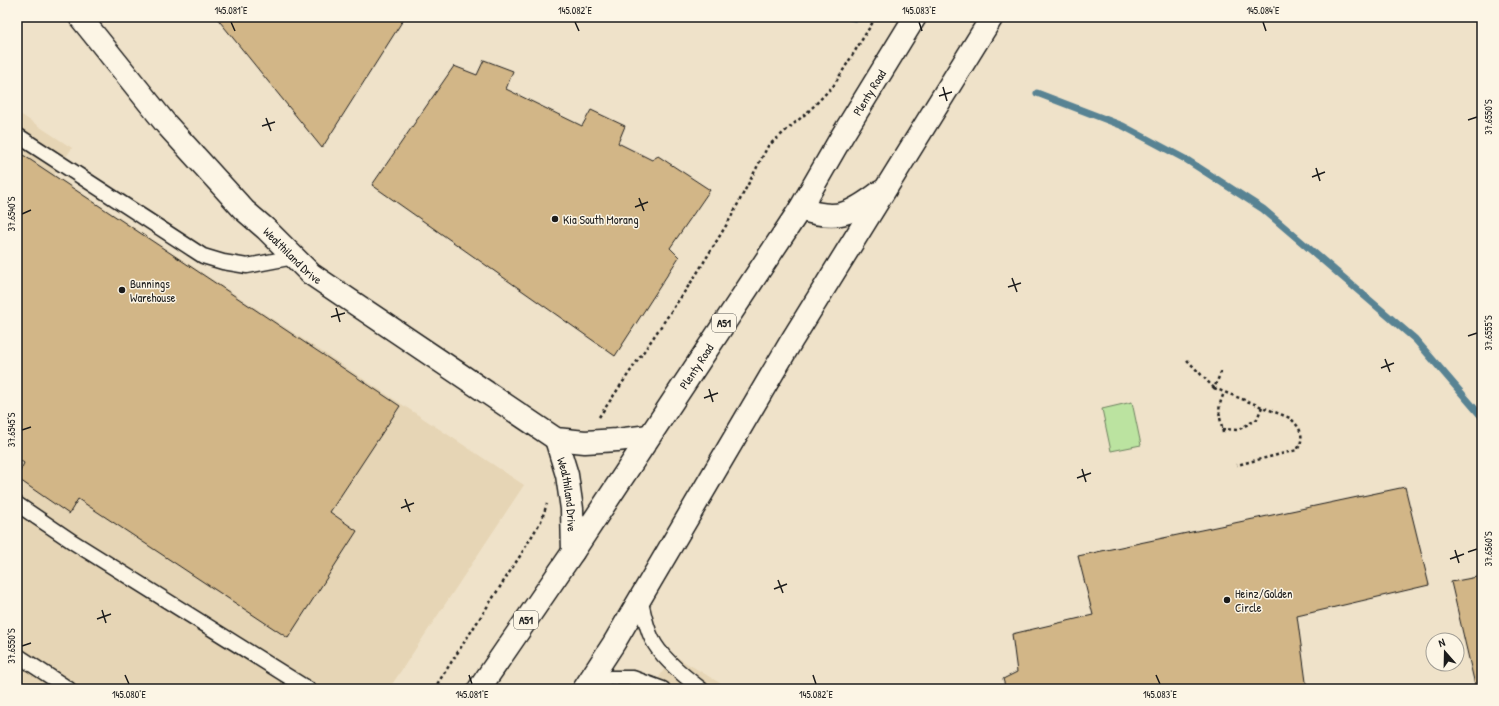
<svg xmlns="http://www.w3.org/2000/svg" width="1499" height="706" font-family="'Patrick Hand',sans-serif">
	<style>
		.built { fill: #e6d5b5 }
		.green { fill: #bbe3a0; stroke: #6c805e }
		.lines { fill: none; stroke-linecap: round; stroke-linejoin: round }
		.stream { stroke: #598393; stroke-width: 7 }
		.building { fill: #d2b687; stroke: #1c1c1c }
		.service-casing { stroke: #1c1c1c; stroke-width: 17 }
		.minor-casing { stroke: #1c1c1c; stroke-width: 25 }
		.trunk-casing { stroke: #1c1c1c; stroke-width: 25 }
		.path { stroke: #1c1c1c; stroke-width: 2.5; stroke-dasharray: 3 3; stroke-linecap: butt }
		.service { stroke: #fcf5e5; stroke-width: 14 }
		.minor { stroke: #fcf5e5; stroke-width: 22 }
		.trunk { stroke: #fcf5e5; stroke-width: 22 }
		.ticks { fill: none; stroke: #1c1c1c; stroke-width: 1.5 }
		.poi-dot { fill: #1c1c1c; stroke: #fcf5e5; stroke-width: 1.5 }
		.labels { text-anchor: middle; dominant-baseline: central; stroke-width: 3; stroke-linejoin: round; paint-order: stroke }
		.shield { fill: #fcf5e5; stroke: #5f5d58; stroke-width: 1 }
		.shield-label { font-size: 11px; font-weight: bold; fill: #1c1c1c }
		.street-label { font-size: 12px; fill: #1c1c1c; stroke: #fcf5e5 }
		.poi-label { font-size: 12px; fill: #1c1c1c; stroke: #fcf5e5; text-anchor: start }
		.neatline { fill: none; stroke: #1c1c1c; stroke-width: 1.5 }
		.ticks-label { font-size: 10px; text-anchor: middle; fill: #1c1c1c }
	</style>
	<rect width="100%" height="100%" fill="#efe2c9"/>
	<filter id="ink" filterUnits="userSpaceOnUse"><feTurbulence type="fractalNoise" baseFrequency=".025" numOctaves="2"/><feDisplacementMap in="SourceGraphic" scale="8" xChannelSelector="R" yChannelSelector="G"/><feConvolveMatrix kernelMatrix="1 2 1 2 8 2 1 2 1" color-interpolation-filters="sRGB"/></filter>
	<g filter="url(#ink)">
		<g class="built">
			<path d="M17,112L72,148L54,175L524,485L389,689H17Z"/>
			<path d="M673,655L730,689H652Z"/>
		</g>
		<path class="green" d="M1132,402L1141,445L1111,451L1102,409Z"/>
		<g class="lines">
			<g class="stream">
				<path d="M850,17L855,18"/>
				<path d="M1037,93L1123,126L1187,160L1263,209L1415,339L1482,417"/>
			</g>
		</g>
		<g class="building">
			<path d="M216,17H405L322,148Z"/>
			<path d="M484,60L513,71L506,89L582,126L591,110L625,126L618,143L652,160L658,156L710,190L670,248L679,257L615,356L372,185L454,66L477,75Z"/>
			<path d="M17,151L400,406L330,512L357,531L288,638L78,499L69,514L17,478L24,463L17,458Z"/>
			<path d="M1405,487L1429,585L1297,616L1307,689H1006L1003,679L1017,672L1012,634L1093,615L1078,556Z"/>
			<path d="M1482,576V689H1476L1451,582Z"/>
		</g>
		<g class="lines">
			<defs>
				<g id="service">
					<path d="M17,135L203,256L223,262L247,266L294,257"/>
					<path d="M17,504L73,542L308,689"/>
					<path d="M640,598C643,611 646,627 652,639C661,658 685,677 701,689"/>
					<path d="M17,655L69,689"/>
					<path d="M586,687L610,678H633L663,689"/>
				</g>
				<g id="minor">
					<path id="s1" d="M80,17L166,124L244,210L266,229L311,274L556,439L585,442L617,440L649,436"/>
					<path id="s2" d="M556,439L567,475L572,509L573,552"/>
				</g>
				<g id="trunk">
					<path d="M800,209C837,221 850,215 880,192"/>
					<path id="s3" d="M479,689L573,552L800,209L842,136L915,17"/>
					<path d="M584,689L614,643L792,340L992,17"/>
				</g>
			</defs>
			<use href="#service" class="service-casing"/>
			<use href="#minor" class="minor-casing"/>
			<use href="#trunk" class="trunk-casing"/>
			<g class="path">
				<path d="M1187,360L1214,388L1222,370"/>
				<path d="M1214,388L1290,418C1300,427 1306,437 1297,450L1237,465"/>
				<path d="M599,417L696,275L730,219L768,146L810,110L834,85L876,17"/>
				<path d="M1222,429L1238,430L1257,419L1262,407"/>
				<path d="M1223,433C1220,414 1216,411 1224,393"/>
				<path d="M434,689L520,556L541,521L547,504"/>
			</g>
			<use href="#service" class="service"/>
			<use href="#minor" class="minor"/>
			<use href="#trunk" class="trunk"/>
		</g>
	</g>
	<path class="ticks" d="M231,22L235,31M575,22L579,31M919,22L922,31M1263,22L1266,31M943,87L947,101M939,96L952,92M266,118L271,131M1468,120L1477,117M262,126L275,122M1316,168L1320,181M1312,177L1325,172M639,198L644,211M635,207L648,202M22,214L31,210M1012,278L1017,292M1008,287L1021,283M336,308L340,322M331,317L345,313M1468,336L1477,333M1385,359L1390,372M1381,368L1394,363M709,389L713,402M704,398L718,393M22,430L31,427M1082,469L1086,482M1077,478L1091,473M405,499L410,512M401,508L414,503M1455,550L1459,563M1468,552L1477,549M1450,559L1464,554M778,580L783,593M774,589L787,584M102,610L106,623M97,619L111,614M22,646L31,643M125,675L129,684M469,675L472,684M813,675L816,684M1156,675L1160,684"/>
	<g class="poi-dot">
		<circle cx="555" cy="219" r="4"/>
		<circle cx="122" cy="290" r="4"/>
		<circle cx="1227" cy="600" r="4"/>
	</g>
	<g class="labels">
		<g class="shield">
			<rect x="712" y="314" width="24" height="18" rx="3"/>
			<rect x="514" y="611" width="24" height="18" rx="3"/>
		</g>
		<g class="shield-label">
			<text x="724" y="323">A51</text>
			<text x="526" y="620">A51</text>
		</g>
		<g class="street-label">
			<text stroke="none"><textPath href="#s3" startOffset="713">Plenty Road</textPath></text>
			<text stroke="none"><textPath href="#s1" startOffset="320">Wealthiland Drive</textPath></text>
			<text stroke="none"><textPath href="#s3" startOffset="389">Plenty Road</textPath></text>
			<text stroke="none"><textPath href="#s2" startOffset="57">Wealthiland Drive</textPath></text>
		</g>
		<g class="poi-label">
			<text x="563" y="219">Kia South Morang</text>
			<text x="130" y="283">Bunnings<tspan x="130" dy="14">Warehouse</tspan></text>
			<text x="1235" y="593">Heinz/Golden<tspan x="1235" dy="14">Circle</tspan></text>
		</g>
	</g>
	<rect width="1499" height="706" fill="none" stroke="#fcf5e5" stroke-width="44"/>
	<g transform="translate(1445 652) rotate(340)"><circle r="19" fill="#fcf5e5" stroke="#a29e95"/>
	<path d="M0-3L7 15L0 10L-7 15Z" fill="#1c1c1c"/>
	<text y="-6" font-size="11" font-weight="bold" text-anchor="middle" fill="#1c1c1c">N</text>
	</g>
	<rect x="22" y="22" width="1455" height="662" class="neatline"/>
	<g class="ticks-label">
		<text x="231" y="14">145.081°E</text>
		<text x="575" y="14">145.082°E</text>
		<text x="919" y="14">145.083°E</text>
		<text x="1263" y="14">145.084°E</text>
		<text transform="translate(1488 117) rotate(-90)" y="4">37.6550°S</text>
		<text transform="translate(11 214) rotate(-90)" y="4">37.6540°S</text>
		<text transform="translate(1488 333) rotate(-90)" y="4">37.6555°S</text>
		<text transform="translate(11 430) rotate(-90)" y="4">37.6545°S</text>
		<text transform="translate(1488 549) rotate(-90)" y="4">37.6560°S</text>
		<text transform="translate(11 646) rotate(-90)" y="4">37.6550°S</text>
		<text x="129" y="698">145.080°E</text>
		<text x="472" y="698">145.081°E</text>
		<text x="816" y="698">145.082°E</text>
		<text x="1160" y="698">145.083°E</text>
	</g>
</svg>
